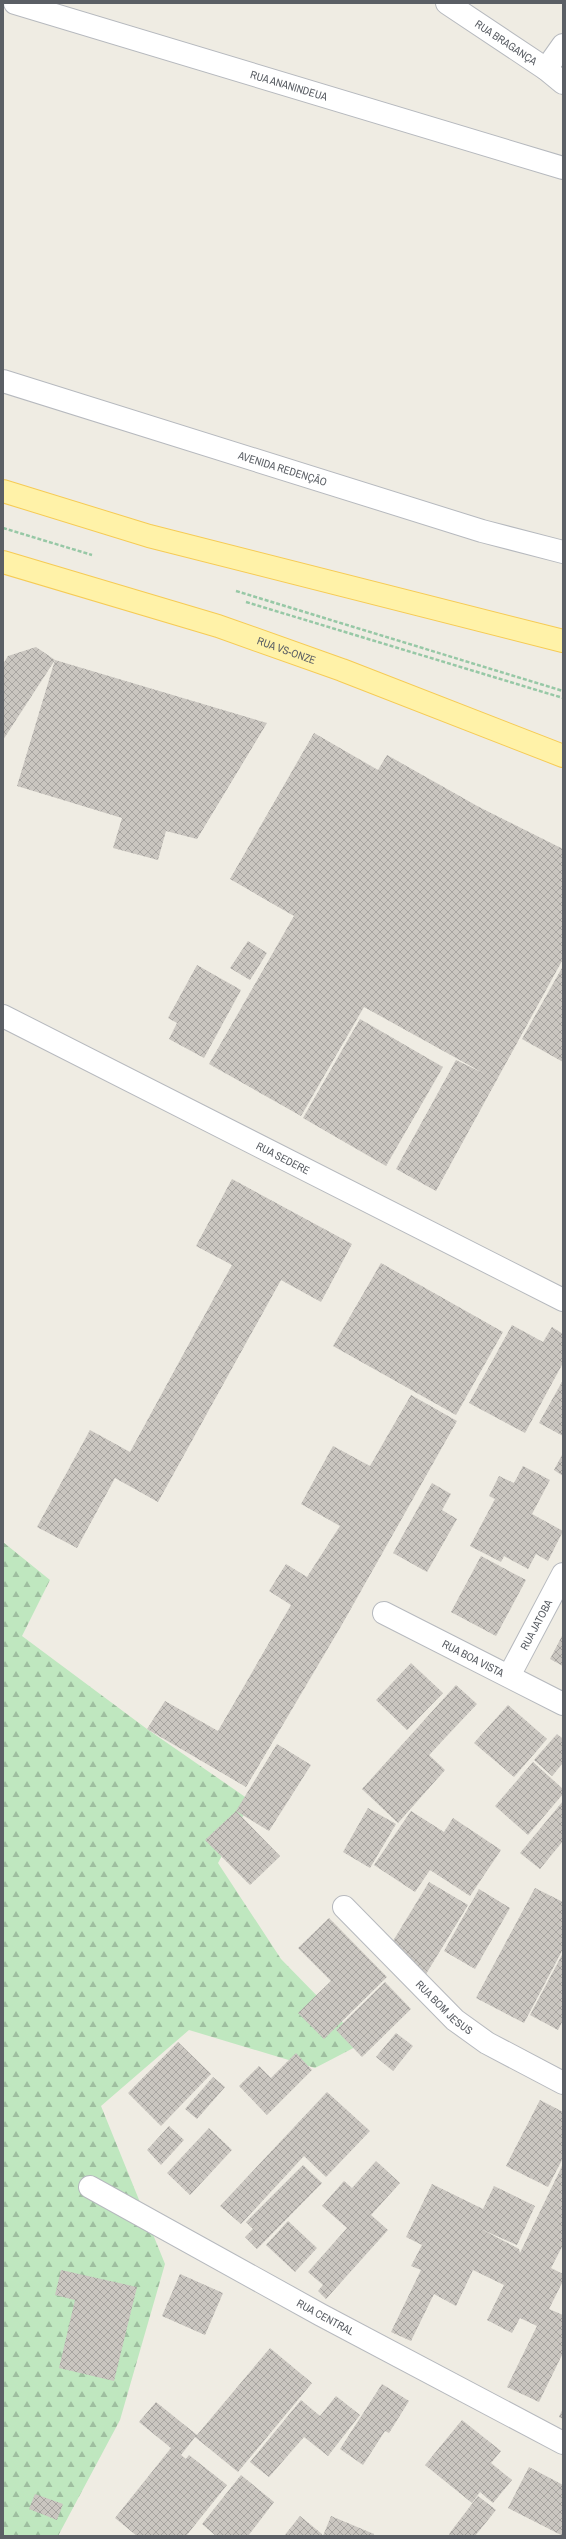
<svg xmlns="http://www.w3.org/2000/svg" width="566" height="2539" font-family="'Archivo Narrow',sans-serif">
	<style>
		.forest { fill: url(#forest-firs) }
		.building { fill: url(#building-cross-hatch) }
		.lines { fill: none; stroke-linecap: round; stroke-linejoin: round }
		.minor-casing { stroke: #b6b9be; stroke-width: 24 }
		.primary-casing { stroke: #f6cb55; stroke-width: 24 }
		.path { stroke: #97c8a6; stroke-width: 2.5; stroke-dasharray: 4 2; stroke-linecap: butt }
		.minor { stroke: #fff; stroke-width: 22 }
		.primary { stroke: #fff2a8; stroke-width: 22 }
		.labels { text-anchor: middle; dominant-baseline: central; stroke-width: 3.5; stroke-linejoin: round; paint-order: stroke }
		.street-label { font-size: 11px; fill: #5b5f65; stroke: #fff }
	</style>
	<defs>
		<pattern id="forest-firs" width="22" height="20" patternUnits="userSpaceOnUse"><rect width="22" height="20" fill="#bfe7bf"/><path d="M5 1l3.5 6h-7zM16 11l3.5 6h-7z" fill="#9ebe9f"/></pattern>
		<pattern id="building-cross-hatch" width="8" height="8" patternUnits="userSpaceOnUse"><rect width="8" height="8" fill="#cac6c0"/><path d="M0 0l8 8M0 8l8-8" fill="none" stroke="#a7a4a0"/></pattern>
	</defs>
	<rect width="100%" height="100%" fill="#efece3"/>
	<path class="forest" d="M3,1542L50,1580L22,1636L147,1729L251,1801L218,1863L281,1959L363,2043L315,2068L189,2030L101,2106L165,2264L120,2420L58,2536H3Z"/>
	<g class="building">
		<path d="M36,647L55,660L3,740V664L8,656Z"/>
		<path d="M55,660L267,723L197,839L166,831L158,860L113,848L122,818L17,786Z"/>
		<path d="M314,733L378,770L387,755L479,807L563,849V959L436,1191L396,1169L456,1060L485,1074L364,1007L301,1116L209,1064L294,916L230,879Z"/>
		<path d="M248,941L267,953L250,980L230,968Z"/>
		<path d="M197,965L241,990L204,1058L169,1039L177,1023L168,1018Z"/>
		<path d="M563,966V1062L522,1039Z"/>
		<path d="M360,1019L443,1067L386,1166L303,1118Z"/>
		<path d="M232,1179L352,1244L321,1302L281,1280L158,1502L115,1478L77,1548L37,1527L90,1430L130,1452L232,1265L196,1246Z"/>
		<path d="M381,1263L503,1332L456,1415L333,1346Z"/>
		<path d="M512,1325L543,1342L552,1327L563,1334V1363L525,1433L469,1403Z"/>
		<path d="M563,1380V1436L539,1423Z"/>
		<path d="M411,1395L457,1421L340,1628L246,1787L147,1729L165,1701L218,1731L291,1605L269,1591L286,1564L307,1577L340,1526L301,1504L333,1446L370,1466Z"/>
		<path d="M563,1453V1476L554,1470Z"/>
		<path d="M523,1466L550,1480L532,1514L563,1531L548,1561L536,1554L528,1569L504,1556L501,1562L470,1546L495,1499L489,1496L499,1476L514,1483Z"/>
		<path d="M432,1483L451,1494L442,1510L457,1519L427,1572L393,1553Z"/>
		<path d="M481,1556L526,1580L496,1636L451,1612Z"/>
		<path d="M563,1634V1666L550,1659Z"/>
		<path d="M411,1663L443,1693L407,1730L376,1700Z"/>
		<path d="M456,1685L477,1704L429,1755L445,1770L398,1823L362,1789Z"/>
		<path d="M508,1705L547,1739L514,1777L474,1743Z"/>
		<path d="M557,1734L563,1739V1763L552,1776L534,1760Z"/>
		<path d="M277,1744L311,1765L269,1831L236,1811Z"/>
		<path d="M533,1762L563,1789V1794L528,1835L495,1806Z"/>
		<path d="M563,1801V1841L540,1869L520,1853Z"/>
		<path d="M368,1808L396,1824L370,1868L343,1852Z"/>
		<path d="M236,1811L280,1856L250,1885L205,1840Z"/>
		<path d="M411,1811L444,1832L453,1818L501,1850L470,1896L430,1870L415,1892L374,1865Z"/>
		<path d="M429,1882L468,1905L426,1974L393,1941Z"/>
		<path d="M535,1888L563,1902V1949L524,2023L476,1998Z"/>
		<path d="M479,1889L510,1908L475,1969L444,1951Z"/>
		<path d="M329,1918L387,1977L324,2039L298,2013L331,1981L298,1948Z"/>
		<path d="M563,1953V2020L558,2030L530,2015Z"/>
		<path d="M385,1982L411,2009L362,2057L336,2030Z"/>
		<path d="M396,2033L413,2046L393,2071L376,2057Z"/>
		<path d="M178,2042L211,2074L161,2126L128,2093Z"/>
		<path d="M296,2053L312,2070L267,2115L239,2086L259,2066L271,2078Z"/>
		<path d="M213,2077L225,2087L197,2119L185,2109Z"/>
		<path d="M327,2092L370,2131L326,2177L304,2156L241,2224L220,2206Z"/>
		<path d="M540,2100L563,2112V2158L548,2187L506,2166Z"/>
		<path d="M169,2126L184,2140L161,2165L147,2150Z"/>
		<path d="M209,2128L232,2150L190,2195L167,2173Z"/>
		<path d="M376,2161L400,2183L371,2215L388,2230L326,2299L318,2291L323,2285L308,2272L347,2228L322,2206L344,2181L352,2188Z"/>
		<path d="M563,2164V2245L551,2268L563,2274V2281L549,2309L563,2315V2353L539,2402L507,2387L537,2326L520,2318L512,2333L487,2320L504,2285L473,2270L456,2306L434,2294L411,2341L391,2332L421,2270L411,2266L422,2245L406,2237L432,2184L483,2209L494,2186L535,2206L517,2245L481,2229L519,2249L520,2253Z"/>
		<path d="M303,2165L322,2183L257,2249L245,2237L253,2229L246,2222Z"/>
		<path d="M288,2221L317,2248L295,2272L266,2245Z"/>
		<path d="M61,2270L137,2287L114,2381L59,2368L75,2300L55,2295Z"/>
		<path d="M180,2274L223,2293L205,2335L162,2316Z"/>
		<path d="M270,2348L312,2383L238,2472L195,2437L181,2455L186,2459L189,2455L227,2485L186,2536H137L115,2518L171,2448L139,2422L156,2402L197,2435Z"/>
		<path d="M382,2384L409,2401L389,2433L385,2431L363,2465L340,2449Z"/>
		<path d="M336,2396L360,2415L328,2456L304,2437L269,2477L250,2462L301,2400L320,2416Z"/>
		<path d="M563,2408V2419L559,2417Z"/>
		<path d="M462,2420L501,2451L491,2463L512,2480L493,2503L480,2492L472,2503L425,2465Z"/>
		<path d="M529,2467L563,2485V2536L508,2508Z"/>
		<path d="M241,2475L274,2502L248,2536H216L202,2524Z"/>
		<path d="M35,2494L63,2504L57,2520L29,2509Z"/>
		<path d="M478,2496L496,2510L475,2536H451L449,2534Z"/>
		<path d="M300,2516L322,2534L321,2536H284Z"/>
		<path d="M331,2516L374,2534V2536H323Z"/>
	</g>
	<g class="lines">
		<defs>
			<g id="minor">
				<path id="s1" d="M15,3L563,168"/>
				<path id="s2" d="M447,3L546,69L563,83"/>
				<path d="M546,69L563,45"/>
				<path id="s3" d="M3,381L482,531L563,552"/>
				<path id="s4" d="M3,1016L563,1300"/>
				<path id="s5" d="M384,1613L563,1704"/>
				<path id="s6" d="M509,1676L563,1574"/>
				<path id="s7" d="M344,1907L455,2020L487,2043L563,2083"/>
				<path id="s8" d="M90,2187L321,2315L563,2443"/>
			</g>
			<g id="primary">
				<path d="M3,491L149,536L563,641"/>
				<path id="s9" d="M3,562L218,626L342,670L563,756"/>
			</g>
		</defs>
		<use href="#minor" class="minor-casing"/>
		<use href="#primary" class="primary-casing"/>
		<g class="path">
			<path d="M3,528L92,555"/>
			<path d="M236,591L563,691"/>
			<path d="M246,602L563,698"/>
		</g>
		<use href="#minor" class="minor"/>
		<use href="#primary" class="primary"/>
	</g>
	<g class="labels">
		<g class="street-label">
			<text stroke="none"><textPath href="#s2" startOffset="71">RUA BRAGANÇA</textPath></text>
			<text stroke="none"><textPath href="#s1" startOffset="286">RUA ANANINDEUA</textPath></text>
			<text stroke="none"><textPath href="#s3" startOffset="293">AVENIDA REDENÇÃO</textPath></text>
			<text stroke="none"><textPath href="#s9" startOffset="297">RUA VS-ONZE</textPath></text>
			<text stroke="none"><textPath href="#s4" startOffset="314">RUA SEDERE</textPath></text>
			<text stroke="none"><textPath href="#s6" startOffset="58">RUA JATOBA</textPath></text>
			<text stroke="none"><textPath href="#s5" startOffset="100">RUA BOA VISTA</textPath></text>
			<text stroke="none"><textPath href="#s7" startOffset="142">RUA BOM JESUS</textPath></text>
			<text stroke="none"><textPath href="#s8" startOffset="269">RUA CENTRAL</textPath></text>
		</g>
	</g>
	<rect width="566" height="2539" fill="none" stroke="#5b5f65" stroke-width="8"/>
</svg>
